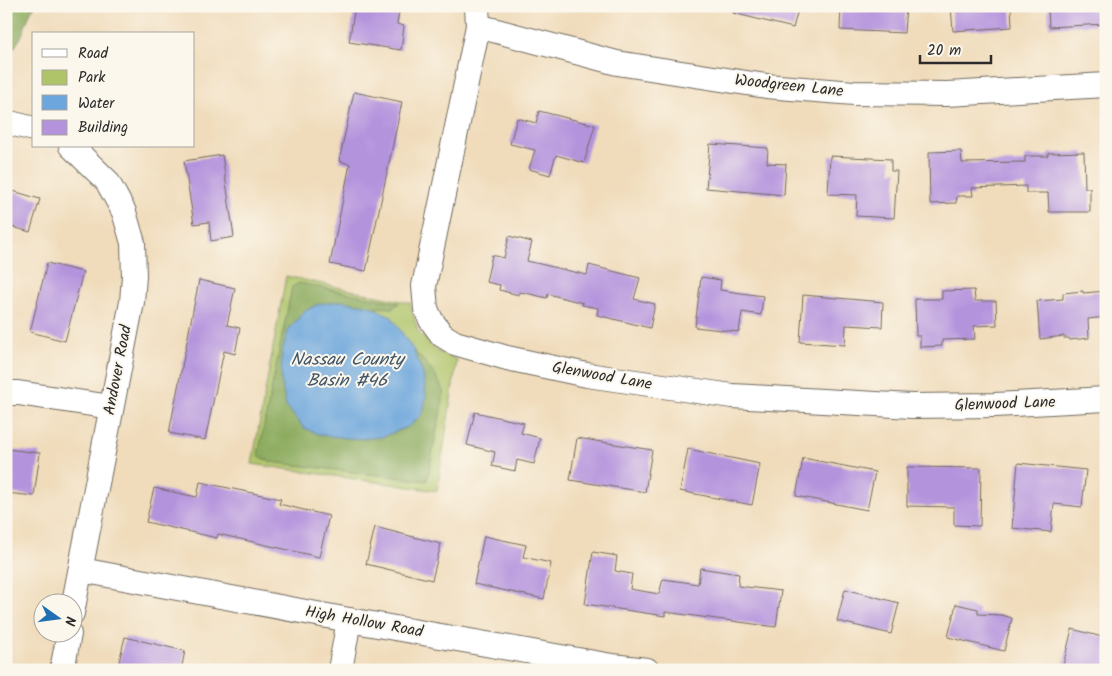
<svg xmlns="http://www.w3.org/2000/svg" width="1112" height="676" font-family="Kalam,sans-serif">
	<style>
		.green { fill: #afc469; stroke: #6d784a }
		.forest { fill: #8baa5d; stroke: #5b6a44 }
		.water { fill: #6ca6dc; stroke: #4c6884 }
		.building { fill: #b493dd }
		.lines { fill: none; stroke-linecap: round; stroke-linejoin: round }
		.minor-casing { stroke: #70695d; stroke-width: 26 }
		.minor { stroke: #fff; stroke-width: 24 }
		.labels { text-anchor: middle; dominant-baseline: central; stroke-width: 4; stroke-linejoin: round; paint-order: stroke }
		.street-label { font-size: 16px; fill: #2b2b2b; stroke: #fbf7ec }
		.water-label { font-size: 18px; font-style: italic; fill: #425669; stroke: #fbf7ec }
	</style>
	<rect width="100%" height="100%" fill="#fbf7ec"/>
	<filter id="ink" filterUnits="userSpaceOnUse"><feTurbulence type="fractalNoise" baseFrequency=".02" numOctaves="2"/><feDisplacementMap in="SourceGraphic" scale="10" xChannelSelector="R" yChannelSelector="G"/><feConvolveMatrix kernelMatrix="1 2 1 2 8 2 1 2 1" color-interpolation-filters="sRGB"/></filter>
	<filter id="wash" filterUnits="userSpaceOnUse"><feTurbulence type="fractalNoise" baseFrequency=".0096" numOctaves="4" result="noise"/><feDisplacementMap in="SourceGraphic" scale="20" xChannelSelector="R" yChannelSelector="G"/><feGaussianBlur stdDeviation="1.12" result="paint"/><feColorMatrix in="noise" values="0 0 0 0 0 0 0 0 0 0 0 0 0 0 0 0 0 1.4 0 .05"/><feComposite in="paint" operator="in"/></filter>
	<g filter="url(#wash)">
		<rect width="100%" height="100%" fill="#f0dcbb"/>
		<path class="green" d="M286,276L410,303L418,332L437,351L457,360L437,491L252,464Z"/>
		<g class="forest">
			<path d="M6,6H35L31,11L21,37L14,48L11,26L6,15Z"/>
			<path d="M299,283L399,303L393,308L358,307C385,326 435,361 444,394L427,481L270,462L258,455L292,287Z"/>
		</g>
		<path class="water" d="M342,301L370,306L391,316L414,351L423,374L426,397L423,413L410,426L382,437L356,439L321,435L304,428L286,406L281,380L282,352L288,331L304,311L319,304Z"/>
		<g id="blocks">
			<g class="building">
				<path d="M355,6H400L397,24L404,26L401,50L349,42Z"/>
				<path d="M734,6H799L793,28L733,13Z"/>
				<path d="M841,6H906L904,33L840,30Z"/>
				<path d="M951,6H1011L1012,27L953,31Z"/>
				<path d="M1048,6H1106V24L1049,27Z"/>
				<path d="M354,92L402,102L366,271L330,264L350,164L339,161Z"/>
				<path d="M539,111L595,125L584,163L556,155L550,175L529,169L535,150L510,144L517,118L536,123Z"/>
				<path d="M710,144L768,148L767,163L786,164L784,195L706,188Z"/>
				<path d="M961,151L962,163L1025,162V156H1048V153L1084,152L1085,188H1090V212H1049L1048,193H1026V186L972,188L973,196H957L956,203L930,204L929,152Z"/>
				<path d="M222,155L234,237L211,241L209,222L194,224L184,161Z"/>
				<path d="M830,156L891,159V171H897L894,218L856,216L857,195L828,194Z"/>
				<path d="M6,189L40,199L30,232L6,225Z"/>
				<path d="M509,236L532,242L527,261L587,275L589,265L640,278L634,299L655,304L650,328L597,315L598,308L582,305L583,303L548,294L547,298L526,293L519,292V295L499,290L500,285L486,282L492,255L504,258Z"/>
				<path d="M47,263L83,272L65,341L30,332Z"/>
				<path d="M701,277L721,280L720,290L763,296L761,315L742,312L739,332L695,327Z"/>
				<path d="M199,280L235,288L227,325L240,328L235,354L224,351L205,440L169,433Z"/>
				<path d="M974,290L975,301H996L997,325L974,326L975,339L942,340V346L920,347V336H916L915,299H942V291Z"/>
				<path d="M1083,291V293L1106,291V317L1088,319L1089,338L1070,340L1069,338H1064V336L1040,339L1037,301L1063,299V293Z"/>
				<path d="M803,295L883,302L882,327L846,325L845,345L800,342Z"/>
				<path d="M475,412L524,423L521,433L540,438L534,464L517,460L515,471L492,466L495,452L467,445Z"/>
				<path d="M577,438L652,450L645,492L570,480Z"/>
				<path d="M6,449L40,453L34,496L6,493Z"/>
				<path d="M688,449L760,464L752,505L680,491Z"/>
				<path d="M803,458L875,472L867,510L796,496Z"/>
				<path d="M1018,463L1086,470L1082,507L1054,504L1051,532L1012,528Z"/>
				<path d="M907,467L981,468L980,526L954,525V507L907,506Z"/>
				<path d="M200,482L281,499L279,504L329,516L319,557L218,534L217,538L146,522L154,488L197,497Z"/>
				<path d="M375,527L441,544L432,580L366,564Z"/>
				<path d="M484,536L526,545L523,557L551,563L544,599L474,584Z"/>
				<path d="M593,552L617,556L615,571L632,574L630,589L659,594L663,579L698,584L700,568L739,574L738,586L781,591L776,627L665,612V616L585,604Z"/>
				<path d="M845,589L899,603L891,634L837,621Z"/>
				<path d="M956,604L978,609V614L1002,615L1012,618L1004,651L948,637Z"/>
				<path d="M1072,629L1106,638V670H1082L1063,665Z"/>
				<path d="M125,637L185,651L181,670H117Z"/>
			</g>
		</g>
	</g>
	<g filter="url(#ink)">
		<use href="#blocks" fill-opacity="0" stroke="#70695d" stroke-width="1"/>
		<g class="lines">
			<defs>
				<g id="minor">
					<path d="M477,6L478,26L424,286L426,309L431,320L442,335L455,343L507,358L587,375L732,396L912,406L995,405L1106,399"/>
					<path d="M478,26L617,63L766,86L854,93L947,94L1106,85"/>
					<path d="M6,122L34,129"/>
					<path d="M71,146L107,181L124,212L133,243L134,276L132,302L72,613"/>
					<path d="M6,393H18L111,407"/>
					<path d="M81,570L349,620L612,666L647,670"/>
					<path d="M62,670L69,634"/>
					<path d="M340,670L349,620"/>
				</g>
			</defs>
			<use href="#minor" class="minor-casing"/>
			<use href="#minor" class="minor"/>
		</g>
	</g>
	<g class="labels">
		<g class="street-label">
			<text transform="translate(789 86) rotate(6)">Woodgreen Lane</text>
			<text transform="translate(118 370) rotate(-79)">Andover Road</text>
			<text transform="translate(602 376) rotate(10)">Glenwood Lane</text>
			<text transform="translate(1005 404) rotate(-2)">Glenwood Lane</text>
			<text transform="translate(364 622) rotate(10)">High Hollow Road</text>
		</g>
		<g class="water-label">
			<text x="347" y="360">Nassau County<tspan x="347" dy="21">Basin #46</tspan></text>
		</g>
	</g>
	<rect width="1112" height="676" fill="none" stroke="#fbf7ec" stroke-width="25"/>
	<rect x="32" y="32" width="162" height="115" fill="#fbf7ec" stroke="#a8a59f"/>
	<rect x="42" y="49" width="25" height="8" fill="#ffffff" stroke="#a8a59f"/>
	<text x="78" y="58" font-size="15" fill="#2b2b2b">Road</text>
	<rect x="42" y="70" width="25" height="15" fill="#afc469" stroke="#a8a59f"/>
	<text x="78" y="82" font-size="15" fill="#2b2b2b">Park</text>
	<rect x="42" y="95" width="25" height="15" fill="#6ca6dc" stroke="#a8a59f"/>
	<text x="78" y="108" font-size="15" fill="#2b2b2b">Water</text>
	<rect x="42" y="120" width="25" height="15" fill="#b493dd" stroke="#a8a59f"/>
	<text x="78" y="132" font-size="15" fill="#2b2b2b">Building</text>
	<g transform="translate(58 618) rotate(104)"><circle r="24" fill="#fbf7ec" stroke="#a8a59f"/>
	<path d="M0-4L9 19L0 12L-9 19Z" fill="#1f6fb2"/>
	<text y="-8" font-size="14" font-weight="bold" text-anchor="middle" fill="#2b2b2b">N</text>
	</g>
	<path d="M920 55v8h71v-8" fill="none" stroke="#2b2b2b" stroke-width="2.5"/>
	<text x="927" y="55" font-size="15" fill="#2b2b2b" stroke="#fbf7ec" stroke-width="4" paint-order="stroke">20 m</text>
</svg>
